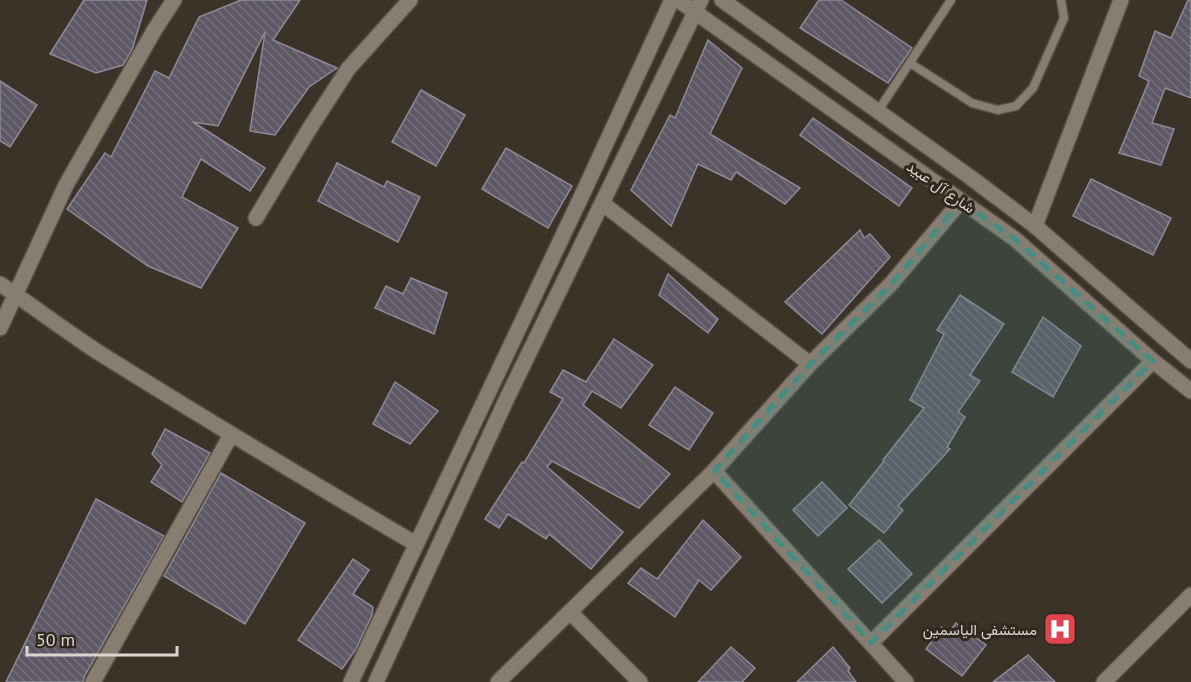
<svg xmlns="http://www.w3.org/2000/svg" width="1191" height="682" font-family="'PT Sans',Vazirmatn,sans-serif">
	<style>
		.building { fill: url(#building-back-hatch); stroke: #908a98; stroke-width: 1.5 }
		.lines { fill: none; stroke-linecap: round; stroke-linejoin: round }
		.service-casing { stroke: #564f46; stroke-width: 11 }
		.minor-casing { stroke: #564f46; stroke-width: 18 }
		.tertiary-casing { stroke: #564f46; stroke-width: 18 }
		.service { stroke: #877d70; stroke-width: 8 }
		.minor { stroke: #877d70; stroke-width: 15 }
		.tertiary { stroke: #877d70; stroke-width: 15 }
		.marked { fill: #428e86; fill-opacity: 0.2; stroke: #428e86; stroke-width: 4.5; stroke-dasharray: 12 8; stroke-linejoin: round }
		.labels { text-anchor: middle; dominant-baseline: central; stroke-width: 6; stroke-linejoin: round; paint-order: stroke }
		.street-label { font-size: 15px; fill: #dcd6d0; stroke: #31291e }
		.poi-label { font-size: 15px; fill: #dcd6d0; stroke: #31291e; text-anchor: end }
	</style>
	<defs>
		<pattern id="building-back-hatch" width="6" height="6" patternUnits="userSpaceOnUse" patternTransform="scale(1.5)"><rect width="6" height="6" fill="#5d5865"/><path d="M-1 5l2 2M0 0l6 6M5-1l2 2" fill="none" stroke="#746f7a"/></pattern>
	</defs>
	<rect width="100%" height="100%" fill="#3b3328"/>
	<g class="building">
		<path d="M84,0H147L132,50L123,65L96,73L50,54Z"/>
		<path d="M241,0H300L273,40L337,68L309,87L275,135L250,131L265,32L218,126L193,122L265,168L250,191L201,159L182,197L238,228L201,288L148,266L67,209L105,153L111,157L155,71L169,78L199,17Z"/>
		<path d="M819,0H841L912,48L888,83L800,28Z"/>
		<path d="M1188,0H1191V98L1165,88L1152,123L1174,129L1161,165L1119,153L1149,81L1139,76L1155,31L1171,38Z"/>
		<path d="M708,40L742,68L710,134L800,188L785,204L736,172L731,180L698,164L671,226L631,190L670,115L675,118Z"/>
		<path d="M0,81L37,105L10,147L0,141Z"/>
		<path d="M421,90L465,115L436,166L392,142Z"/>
		<path d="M813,118L912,188L899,206L800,135Z"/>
		<path d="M506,148L572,186L548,228L482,189Z"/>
		<path d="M337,163L384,187L387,181L420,197L398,242L318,201Z"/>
		<path d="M1091,179L1171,218L1153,255L1073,216Z"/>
		<path d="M860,230L864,238L870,234L890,257L822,334L785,302Z"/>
		<path d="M668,274L718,319L708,333L659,295Z"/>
		<path d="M411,278L447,293L434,334L375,308L386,286L403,294Z"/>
		<path d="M960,295L1004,324L970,375L980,381L958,412L965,417L947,447L950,449L898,506L903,510L884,533L849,505L884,461L883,460L924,408L910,400L944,334L937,330Z"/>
		<path d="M1043,317L1081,346L1053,397L1012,372Z"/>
		<path d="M614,339L653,365L621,408L592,391L583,405L670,474L639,508L552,461L547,467L623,532L591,569L549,534L546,539L508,514L499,528L485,519L522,462L524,463L563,399L550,392L563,370L586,382Z"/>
		<path d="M395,382L438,411L410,444L373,424Z"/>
		<path d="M675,387L713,413L689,450L649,425Z"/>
		<path d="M165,429L210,453L182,502L151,482L162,465L152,454Z"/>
		<path d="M221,473L305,523L245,624L164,576Z"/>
		<path d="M822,482L847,508L818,536L793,510Z"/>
		<path d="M96,499L164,536L84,677L83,682H6Z"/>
		<path d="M703,520L741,557L711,590L699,580L675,617L628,583L641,568L657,579Z"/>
		<path d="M879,540L912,574L882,603L848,569Z"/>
		<path d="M353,559L369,570L353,594L373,607L372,615L356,649L342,669L298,640Z"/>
		<path d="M956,623L986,645L962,676L926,649L942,627L949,632Z"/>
		<path d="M731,647L755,668L742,682H698Z"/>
		<path d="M833,647L850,668L848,671L856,682H797Z"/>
		<path d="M1028,655L1055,682H993Z"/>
	</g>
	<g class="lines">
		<defs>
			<g id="service">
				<path d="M910,63L972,103L998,110L1016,106L1033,88L1064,18L1061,0"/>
				<path d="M878,111L951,0"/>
			</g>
			<g id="minor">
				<path d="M678,0L1015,239L1153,361L1191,391"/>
				<path d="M722,0L970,177L1035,226L1191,361"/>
				<path d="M602,203L810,364"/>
				<path d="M256,218L308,131L348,69L410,0"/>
				<path d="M1035,226L1121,0"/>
				<path d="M0,284C34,307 67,332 101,354C205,419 310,482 416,544"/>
				<path d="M0,328L66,185L155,29L174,0"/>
				<path d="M714,471L906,682"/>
				<path d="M570,612L640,682"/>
				<path d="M871,643L1153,361"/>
				<path d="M93,682L231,435"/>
				<path d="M498,682L714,471L810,364L890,285L961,201"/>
				<path d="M1104,682L1191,595"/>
			</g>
			<g id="tertiary">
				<path d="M351,682L584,191L672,0"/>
				<path d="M376,682L508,396L701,0"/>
			</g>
		</defs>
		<use href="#service" class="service-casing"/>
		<use href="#minor" class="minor-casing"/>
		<use href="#tertiary" class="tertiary-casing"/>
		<use href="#service" class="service"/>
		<use href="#minor" class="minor"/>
		<use href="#tertiary" class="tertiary"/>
	</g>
	<path class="marked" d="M961,201L1015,239L1153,361L871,643L714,471L810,364L890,285Z"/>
	<defs>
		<symbol id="hospital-square" viewBox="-11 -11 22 22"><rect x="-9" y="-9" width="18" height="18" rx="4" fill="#e0444e" stroke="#31291e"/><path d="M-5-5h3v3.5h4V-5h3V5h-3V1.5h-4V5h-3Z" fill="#fff"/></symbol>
	</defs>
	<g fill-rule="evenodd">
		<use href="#hospital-square" x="1041" y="610" width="38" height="38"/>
	</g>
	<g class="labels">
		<g class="street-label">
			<text transform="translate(941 187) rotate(35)">شارع آل عبيد</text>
		</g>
		<g class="poi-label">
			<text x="1037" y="629">مستشفى الياسمين</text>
		</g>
	</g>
	<path d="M27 646v9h150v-9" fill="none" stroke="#dcd6d0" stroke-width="3"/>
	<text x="36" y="646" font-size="18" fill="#dcd6d0" stroke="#31291e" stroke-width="4.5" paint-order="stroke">50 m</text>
</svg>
